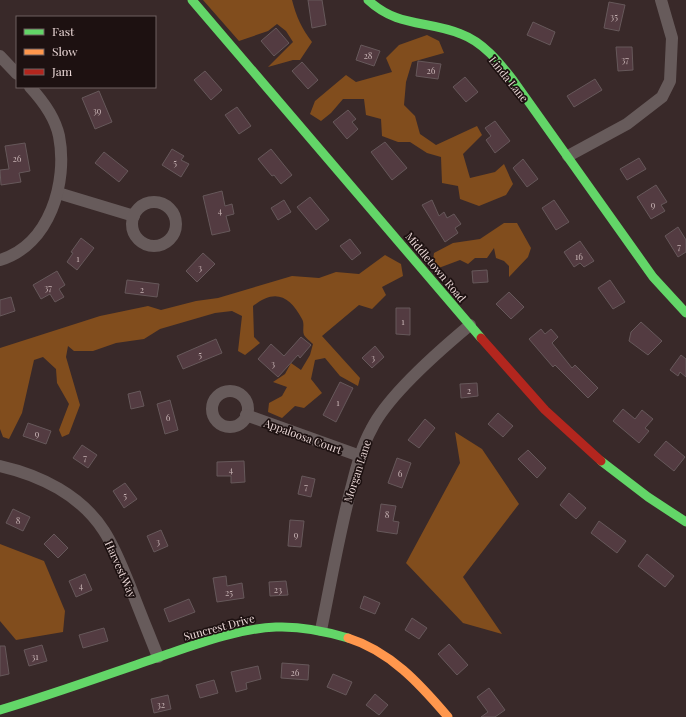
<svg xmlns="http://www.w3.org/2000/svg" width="686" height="717" font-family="'Playfair Display',serif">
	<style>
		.forest { fill: #814d1d }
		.building { fill: #533b41; stroke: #66585a }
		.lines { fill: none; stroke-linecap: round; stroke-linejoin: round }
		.street { stroke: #675b5b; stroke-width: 12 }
		.fast { stroke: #63d668; stroke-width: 9 }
		.slow { stroke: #ff974d; stroke-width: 9 }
		.jam { stroke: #b3261e; stroke-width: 9 }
		.labels { text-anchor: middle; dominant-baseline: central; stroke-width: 3.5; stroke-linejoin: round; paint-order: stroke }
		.number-label { font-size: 9px; fill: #c5b1b2 }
		.street-label { font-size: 11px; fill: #ebd8d7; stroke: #1d1111 }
	</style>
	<rect width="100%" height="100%" fill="#392929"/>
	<g class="forest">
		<path d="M203,0H292C296,16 302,29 312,42L300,60H293L268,67L293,42L286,31L277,24L268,31L239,41Z"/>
		<path d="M427,35L439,41L444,53L412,62L406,82L404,105L415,116L420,134L436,145L477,126L482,135L463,154L470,178L495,172L504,164L513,184L506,195L479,206L460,199L458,186L442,183L441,157L427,153L410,142H398L382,136L381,119L366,115L364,99H343L331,113L321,121L310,114L315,101L346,75L356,82L392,72L386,58L399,45Z"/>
		<path d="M504,223H517L531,248L528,257L509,277V266L504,261L496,258L494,248L487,258H475L468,264L460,260L436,269L433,260L434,253L453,243L480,239Z"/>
		<path d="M385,255L401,264L403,276L382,287L386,295L372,309L359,305L322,336L360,378L358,386L340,376L325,358L315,360L311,379L322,393L304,408L295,406L282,418L268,412L269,403L282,396L287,387L273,382L285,374L291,363L301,370L310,355L313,344C311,342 306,338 304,335C302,330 305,324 302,319C290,296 275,288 253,306L254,337L260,343L245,355L238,351L242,316L232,311L215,313L160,329L144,339L116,343L93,351H74L68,346L66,357L80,405L69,434L62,437L59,430L69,404L57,383L56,369L43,357L34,360L22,413L9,439L3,437L0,429V348L100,316L148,306L161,310L196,301L218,298L292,276L319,278L336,272L359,274Z"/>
		<path d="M455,432L482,449L519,504L463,577L502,634L463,623L406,563L460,463Z"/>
		<path d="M0,544L44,561L65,611L63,632L16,640L0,621Z"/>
	</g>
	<g class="building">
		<path d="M308,0H322L326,25L312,28Z"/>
		<path d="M609,2L625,5L619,31L604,28Z"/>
		<path d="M533,22L555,32L550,45L527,35Z"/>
		<path d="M276,28L289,43L274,56L261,41Z"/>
		<path d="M361,45L380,51L374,66L356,60Z"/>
		<path d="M616,47H632L633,70L618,71Z"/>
		<path d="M418,61L441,64L438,79L416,76Z"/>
		<path d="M302,62L318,80L308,89L292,71Z"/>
		<path d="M205,71L222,90L211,100L194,80Z"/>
		<path d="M465,77L478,92L466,102L453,87Z"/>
		<path d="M595,79L602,90L574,107L567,96Z"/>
		<path d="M99,91L112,122L95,129L82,98Z"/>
		<path d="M237,107L251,126L239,134L225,115Z"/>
		<path d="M348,110L356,119L352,122L358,129L347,139L333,122Z"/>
		<path d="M495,121L510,141L495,153L486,140L491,136L485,128Z"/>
		<path d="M385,142L407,168L392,180L371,152Z"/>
		<path d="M25,143L30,171L19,173L21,182L1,185L0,170L9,169L5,146Z"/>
		<path d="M172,149L184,156L181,160L189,164L181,177L162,165Z"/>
		<path d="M271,149L292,175L281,184L274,175L272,176L258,159Z"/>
		<path d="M104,152L128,171L119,182L95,163Z"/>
		<path d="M639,158L646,169L627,180L620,169Z"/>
		<path d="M523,159L538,179L527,187L513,168Z"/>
		<path d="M656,185L667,202L661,205L665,211L651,219L637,197Z"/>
		<path d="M222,191L225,206L232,204L234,214L226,216L230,231L212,235L203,196Z"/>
		<path d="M310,197L329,220L316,230L297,207Z"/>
		<path d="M284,200L291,212L278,220L271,208Z"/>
		<path d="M432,200L439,216L444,212L447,218L454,214L461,224L455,228L458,233L445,242L422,205Z"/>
		<path d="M554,200L569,222L556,230L542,208Z"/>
		<path d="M678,227L686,240V252L678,257L665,236Z"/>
		<path d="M81,238L94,248L77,270L67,262L73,253L71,252Z"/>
		<path d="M350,239L361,253L352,260L340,246Z"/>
		<path d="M580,241L594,261L584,267L580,263L574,267L564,252Z"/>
		<path d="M203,253L215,264L197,282L186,271Z"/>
		<path d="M487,270L488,282L473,283L472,271Z"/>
		<path d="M57,271L65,285L59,289L64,297L55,302L50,294L41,299L33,285Z"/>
		<path d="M127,280L159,284L157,297L125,293Z"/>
		<path d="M610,280L625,302L613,309L598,288Z"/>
		<path d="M509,292L524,307L511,319L496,304Z"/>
		<path d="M11,297L15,311L0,316V300Z"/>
		<path d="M396,308H410V335L396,334Z"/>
		<path d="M641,322L662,341L648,355L629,341L631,332Z"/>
		<path d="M541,329L545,334L551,329L558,337L552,343L572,368L575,365L598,388L588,398L555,365L553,367L529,339Z"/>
		<path d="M301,337L311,345L300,358L298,355L278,377L258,359L271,344L284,356Z"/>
		<path d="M216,339L222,353L183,369L177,356Z"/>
		<path d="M375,346L384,357L372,368L362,358Z"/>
		<path d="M681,355L686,359V377L680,372L678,376L670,370Z"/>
		<path d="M340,382L353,388L336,422L323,415Z"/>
		<path d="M477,383L478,396L461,398L460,384Z"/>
		<path d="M140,391L144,406L131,409L128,394Z"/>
		<path d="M170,400L178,430L165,434L157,404Z"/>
		<path d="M623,409L635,419L642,410L653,419L645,428L649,431L639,443L613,421Z"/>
		<path d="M498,413L513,426L503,437L488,424Z"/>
		<path d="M425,419L435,428L419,448L408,440Z"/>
		<path d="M28,423L51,431L46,444L23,436Z"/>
		<path d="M666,441L685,457L674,471L654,455Z"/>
		<path d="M82,445L97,455L88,468L73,458Z"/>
		<path d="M528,450L546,468L537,478L518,459Z"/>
		<path d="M397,458L411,463L402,488L388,483Z"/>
		<path d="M244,461L245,482L231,483V476H217V462Z"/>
		<path d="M302,476L315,479L311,497L298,494Z"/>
		<path d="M125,483L137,499L124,508L113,491Z"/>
		<path d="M569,493L586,508L576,519L560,505Z"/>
		<path d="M381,504L396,506L393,521L399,522L397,534L377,531Z"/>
		<path d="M13,509L30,517L23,531L6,523Z"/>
		<path d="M290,520L304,521L301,547L288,546Z"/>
		<path d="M599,521L626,541L617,553L591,533Z"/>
		<path d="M161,530L168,546L154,552L147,536Z"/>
		<path d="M54,534L68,548L58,558L44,544Z"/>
		<path d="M647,554L674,576L665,587L638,566Z"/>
		<path d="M85,574L92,590L76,597L69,581Z"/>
		<path d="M226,576L227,586L242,583L244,598L217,602L213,578Z"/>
		<path d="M286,581L288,595L270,596L269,582Z"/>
		<path d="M364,596L380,603L375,614L360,608Z"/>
		<path d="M189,599L195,612L169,622L164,609Z"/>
		<path d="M412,618L427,628L419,639L405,630Z"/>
		<path d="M104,628L108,641L83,648L79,635Z"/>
		<path d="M449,644L468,665L457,675L438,654Z"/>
		<path d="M42,645L47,661L29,666L24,650Z"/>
		<path d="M0,646H5L9,674L0,676Z"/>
		<path d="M282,663L309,665L308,680L281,678Z"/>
		<path d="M258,666L261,679L246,683L247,689L236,692L231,672Z"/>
		<path d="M333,674L352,682L346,695L327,687Z"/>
		<path d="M214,680L218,693L200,698L196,685Z"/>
		<path d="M489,688L505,710L495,717H481L488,712L477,697Z"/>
		<path d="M375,694L388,705L379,715L366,705Z"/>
		<path d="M168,695L171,709L154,713L151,699Z"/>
	</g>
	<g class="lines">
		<g class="street">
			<path d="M0,56L17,74"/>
			<path d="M568,156L627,124L662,97L670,81L672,38L661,0"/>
			<path d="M58,193L134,216"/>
			<circle cx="154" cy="224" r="22"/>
			<path d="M0,260C50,245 68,182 59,136C55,117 43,101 30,87"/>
			<circle cx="230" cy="409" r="18"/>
			<path d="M246,415L360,456"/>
			<path d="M0,466C40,475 81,495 104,531C115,548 122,567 130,586C139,610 149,634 158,657"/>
			<path d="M321,630C331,582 339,533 352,485C357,465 362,446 372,428C389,394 440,350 470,325"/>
		</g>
		<g class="fast">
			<path d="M192,0L481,338"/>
			<path d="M368,0C398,28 427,20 461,34C483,42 499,62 513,80L653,277L686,313"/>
			<path d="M601,461L648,497L686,522"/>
			<path d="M0,710C54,694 106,675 159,657C197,644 236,629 276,627C301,626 325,631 348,638"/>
		</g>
		<path class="slow" d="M348,638C390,651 420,684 448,717"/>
		<path class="jam" d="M481,338L545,410L601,461"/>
	</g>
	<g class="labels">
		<g class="number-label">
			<text x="614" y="16">35</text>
			<text x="368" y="55">28</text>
			<text x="625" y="59">37</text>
			<text x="431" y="70">26</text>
			<text x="97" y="110">39</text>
			<text x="17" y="158">26</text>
			<text x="175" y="162">5</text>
			<text x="653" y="204">9</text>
			<text x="220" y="210">4</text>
			<text x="679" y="246">7</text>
			<text x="579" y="256">16</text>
			<text x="78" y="258">1</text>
			<text x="200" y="267">3</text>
			<text x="48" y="287">37</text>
			<text x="142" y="289">2</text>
			<text x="403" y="321">1</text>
			<text x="200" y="354">5</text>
			<text x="373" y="357">3</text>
			<text x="273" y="363">3</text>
			<text x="469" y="390">2</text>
			<text x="338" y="402">1</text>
			<text x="168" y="417">6</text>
			<text x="37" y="433">9</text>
			<text x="85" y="457">7</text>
			<text x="231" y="469">4</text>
			<text x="400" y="473">6</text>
			<text x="306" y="486">7</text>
			<text x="125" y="495">5</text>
			<text x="387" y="514">8</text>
			<text x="18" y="520">8</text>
			<text x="296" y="534">9</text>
			<text x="158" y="541">3</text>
			<text x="81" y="585">4</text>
			<text x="278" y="589">23</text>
			<text x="229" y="592">25</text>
			<text x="35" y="656">31</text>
			<text x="295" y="672">26</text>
			<text x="161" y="704">32</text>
		</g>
		<g class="street-label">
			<text transform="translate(509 79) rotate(51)">Linda Lane</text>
			<text transform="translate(436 267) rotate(50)">Middletown Road</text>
			<text transform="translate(303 436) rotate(20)">Appaloosa Court</text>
			<text transform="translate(357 471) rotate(-72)">Morgan Lane</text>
			<text transform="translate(121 569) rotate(66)">Harvest Way</text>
			<text transform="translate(219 627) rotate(-15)">Suncrest Drive</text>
		</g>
	</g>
	<rect x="16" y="16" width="140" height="72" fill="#1d1111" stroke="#6f6160"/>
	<rect x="24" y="29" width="20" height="6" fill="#63d668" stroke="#6f6160"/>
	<text x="52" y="36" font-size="12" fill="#ebd8d7">Fast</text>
	<rect x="24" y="49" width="20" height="6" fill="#ff974d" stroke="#6f6160"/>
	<text x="52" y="56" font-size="12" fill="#ebd8d7">Slow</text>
	<rect x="24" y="69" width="20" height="6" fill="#b3261e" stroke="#6f6160"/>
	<text x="52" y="76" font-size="12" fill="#ebd8d7">Jam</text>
</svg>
